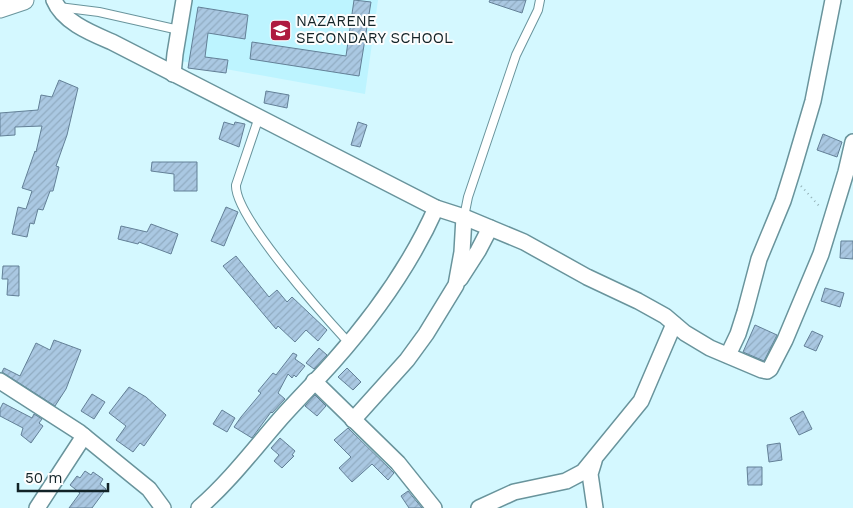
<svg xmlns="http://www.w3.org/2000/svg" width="853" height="508" font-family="'Work Sans',sans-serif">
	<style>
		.built { fill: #bdf4ff }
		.building { fill: url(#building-hatch); stroke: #638097 }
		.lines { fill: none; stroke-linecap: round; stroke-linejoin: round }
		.service-casing { stroke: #69949c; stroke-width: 10 }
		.minor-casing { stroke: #69949c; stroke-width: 18 }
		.tertiary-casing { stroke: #69949c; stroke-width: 21 }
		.path { stroke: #93b1b7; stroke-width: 2; stroke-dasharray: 1 4; stroke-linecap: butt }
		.service { stroke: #fff; stroke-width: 8 }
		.minor { stroke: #fff; stroke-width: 15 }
		.tertiary { stroke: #fff; stroke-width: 19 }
		.labels { text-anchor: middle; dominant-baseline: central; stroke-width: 4; stroke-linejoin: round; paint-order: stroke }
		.poi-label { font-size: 15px; fill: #122327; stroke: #fdfdfd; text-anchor: start }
	</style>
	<defs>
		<pattern id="building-hatch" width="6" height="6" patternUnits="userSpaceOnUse" patternTransform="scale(1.25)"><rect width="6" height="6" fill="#aac8e2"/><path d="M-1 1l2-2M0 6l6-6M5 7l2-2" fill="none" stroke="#91acc2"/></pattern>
	</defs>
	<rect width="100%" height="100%" fill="#d4f8ff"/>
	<path class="built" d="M192,0H378L365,94L181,61Z"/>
	<g class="building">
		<path d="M354,0L371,2L359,76L250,59L252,42L346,56Z"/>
		<path d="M490,0H526L522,13L489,2Z"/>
		<path d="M198,7L248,15L245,39L208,33L205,57L228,60L226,73L188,68Z"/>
		<path d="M59,80L78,88L67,135L56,166L59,167L53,191H50L43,210L38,209L34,224L30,223L27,237L12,234L18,207L26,209L32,191L22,188L35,151L36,152L42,126L15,127V135L0,136V113L38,110L41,95L52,97Z"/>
		<path d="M266,91L289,95L287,108L264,103Z"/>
		<path d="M224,122L234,125L235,122L245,124L239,147L219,139Z"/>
		<path d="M358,122L367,125L360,147L351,145Z"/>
		<path d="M823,134L842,142L837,157L817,150Z"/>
		<path d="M152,162H197V191H174V174L151,171Z"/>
		<path d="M226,207L238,212L224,246L211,241Z"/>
		<path d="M151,224L178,234L171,254L139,242L138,244L118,239L121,226L147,232Z"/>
		<path d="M841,241H853V259L840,258Z"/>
		<path d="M236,256L269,297L277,290L287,302L292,297L327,330L318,341L306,330L295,342L278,326L276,329L223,266Z"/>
		<path d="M3,266H19V296L7,295L8,279H2Z"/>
		<path d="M825,288L844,293L840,307L821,301Z"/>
		<path d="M755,325L777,335L764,361L743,352Z"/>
		<path d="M812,331L823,336L816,351L804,346Z"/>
		<path d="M54,340L81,350L66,389L55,406L2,372L4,368L20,376L36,343L50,350Z"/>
		<path d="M319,348L327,355L314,369L306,363Z"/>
		<path d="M293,353L297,355L295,359L305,366L296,377L294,375L292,378L288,374L278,393L285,399L272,413L271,412L252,438L234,427L241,417L261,393L258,391L273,373L276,375Z"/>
		<path d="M347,368L361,382L353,390L338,377Z"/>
		<path d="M129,387L146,397L166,415L144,446L140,443L133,452L116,440L126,426L109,413Z"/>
		<path d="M92,394L105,402L94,419L81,411Z"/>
		<path d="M315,395L326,406L317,416L305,406Z"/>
		<path d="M3,403L32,418L34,414L42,419L39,423L43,426L31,443L21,435L23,428L0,416V409Z"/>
		<path d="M222,410L235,418L227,432L213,424Z"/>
		<path d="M803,411L812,429L799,435L790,418Z"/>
		<path d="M348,428L394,473L388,480L372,464L352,482L339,468L351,457L334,440Z"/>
		<path d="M280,438L295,451L292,455L294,456L282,468L274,461L279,455L271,448Z"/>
		<path d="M780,443L782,460L769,462L767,445Z"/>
		<path d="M747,467H762V485H748Z"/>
		<path d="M85,471L91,475L93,472L103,479L100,484L106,489L92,508H69L80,493L70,485L77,476L80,478Z"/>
		<path d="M408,491L422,508H409L401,496Z"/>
	</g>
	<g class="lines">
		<defs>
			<g id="service">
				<path d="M59,7L99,12L179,30"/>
				<path d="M259,117L236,185C234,216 325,317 349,343"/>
				<path d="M464,217L468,197L516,55L538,10L540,0"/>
			</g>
			<g id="minor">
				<path d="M54,0C63,22 91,33 112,42L436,208L464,217L524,242L587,277L638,301L665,316L685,333L710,348L762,370L767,371L770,369L785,340L821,254L846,172L853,142"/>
				<path d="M173,74L175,54L184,0"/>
				<path d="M460,279L478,251L490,228"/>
				<path d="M728,355L738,334L745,312L759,259L783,201L793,169L813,101L833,0"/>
				<path d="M0,381L79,432L149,489L163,508"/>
				<path d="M314,381L398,463L434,508"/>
				<path d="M353,420L407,360L426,334L456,285L462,252L464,217"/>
				<path d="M594,461L590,474L595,508"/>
				<path d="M37,508L84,436"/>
				<path d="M199,508C230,481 254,449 281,418C298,399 316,381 333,362C373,317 411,264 436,208"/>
				<path d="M479,508L514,492L566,481L583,472L641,401L674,324"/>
			</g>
			<path id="tertiary" d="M0,8L24,0"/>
		</defs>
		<use href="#service" class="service-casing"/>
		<use href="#minor" class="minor-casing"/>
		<use href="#tertiary" class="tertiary-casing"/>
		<path class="path" d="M801,186L821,208"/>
		<use href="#service" class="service"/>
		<use href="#minor" class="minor"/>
		<use href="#tertiary" class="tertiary"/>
	</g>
	<defs>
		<symbol id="school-square" viewBox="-11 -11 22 22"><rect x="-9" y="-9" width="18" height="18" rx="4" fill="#ae1a3f" stroke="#fdfdfd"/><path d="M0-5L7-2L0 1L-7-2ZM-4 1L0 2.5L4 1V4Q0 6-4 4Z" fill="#fff"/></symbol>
	</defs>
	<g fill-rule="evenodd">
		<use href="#school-square" x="268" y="18" width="25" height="25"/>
	</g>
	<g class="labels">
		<g class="poi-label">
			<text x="296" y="21">NAZARENE<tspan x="296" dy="17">SECONDARY SCHOOL</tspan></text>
		</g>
	</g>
	<path d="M18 483v8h90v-8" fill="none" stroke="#122327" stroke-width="2.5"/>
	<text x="25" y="483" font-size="15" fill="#122327" stroke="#fdfdfd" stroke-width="4" paint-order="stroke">50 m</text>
</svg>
